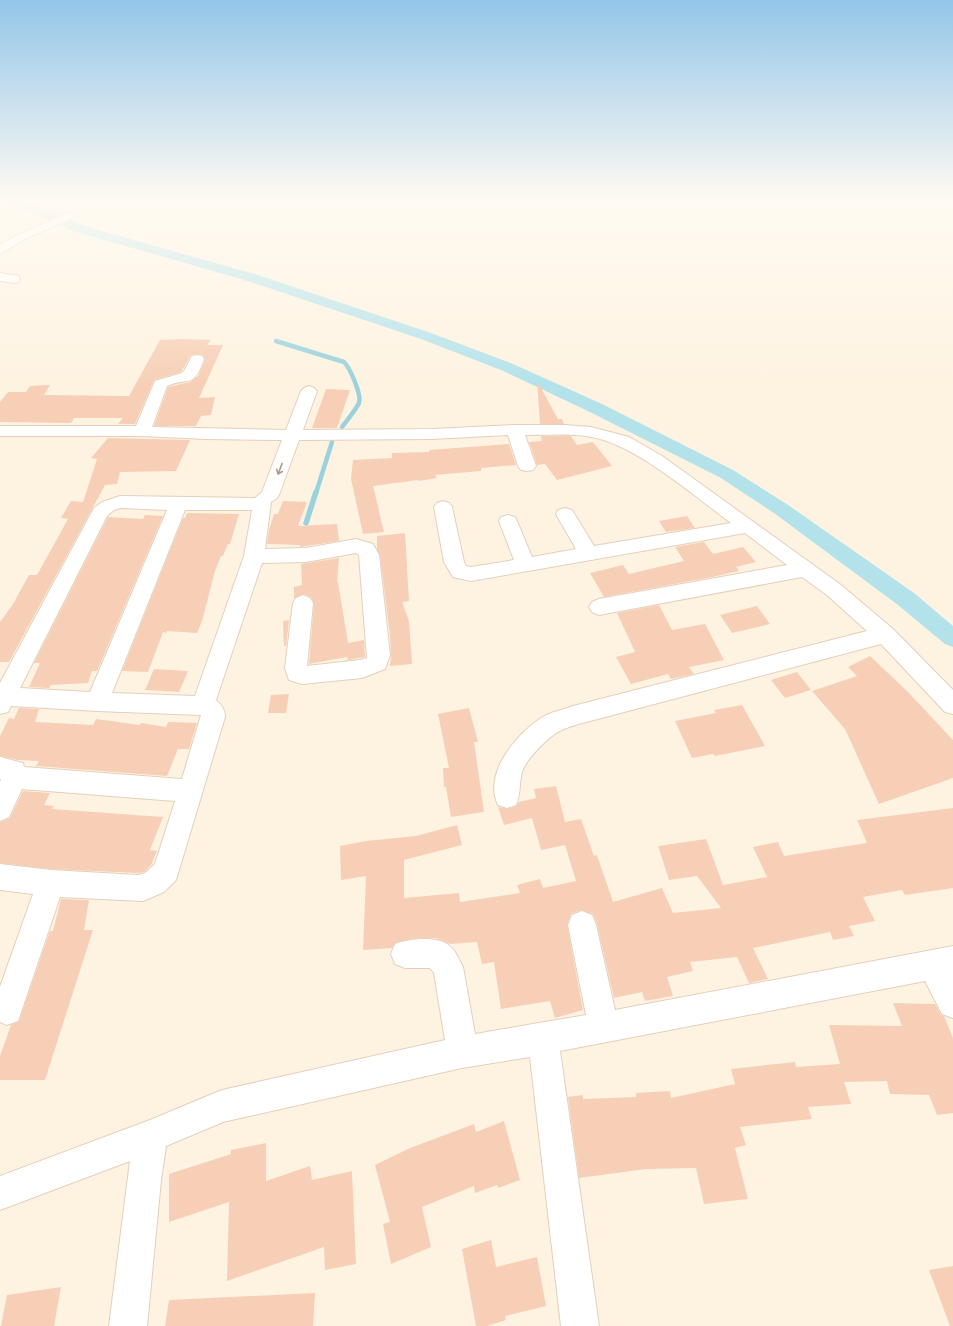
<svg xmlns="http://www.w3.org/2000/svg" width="953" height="1326" font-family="'Fira Sans',sans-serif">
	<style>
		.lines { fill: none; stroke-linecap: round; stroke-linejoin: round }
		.stream-far1 { stroke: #99d2dd; stroke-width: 4.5 }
		.stream { stroke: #99d2dd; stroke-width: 5.5 }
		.canal { fill: #b3e2ea; fill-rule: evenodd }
		.building { fill: #f7cfb6 }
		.street-casing { stroke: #e4cfbc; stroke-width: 2 }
		.street { fill: #fff; fill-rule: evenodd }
		.oneway { stroke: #ae9a8f }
	</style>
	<rect width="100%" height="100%" fill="#fef3e1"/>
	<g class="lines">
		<g class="stream-far1">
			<path d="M276,341L344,362C350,368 362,395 359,403C355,411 347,420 342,427"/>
			<path d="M316,493L332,442"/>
		</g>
		<path class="stream" d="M306,523L316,492"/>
		<path class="canal" d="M5,199H20L81,225L258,275L431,333L513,364L602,404L733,470L788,505L914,593L953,626V647L945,644L898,605L774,513L721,478L590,412L501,370L421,339L248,281L73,231L7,201Z"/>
	</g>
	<g class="building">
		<path d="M181,339L211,340L207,345H223L199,398L215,397L211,415L201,416L196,426H154L168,387L190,382L198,376L205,360L203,355L197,354L191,355L181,372L154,380L135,424H118L123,418H74L71,423L0,422V402L8,392H26L30,386L50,385L44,395L129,396L160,340Z"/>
		<path d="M537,381L558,419H562L564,424H540Z"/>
		<path d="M326,389L350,390L337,428H312Z"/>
		<path d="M541,436H571L577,445L593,442L612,466L557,480L545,464L537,465L529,442L542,441Z"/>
		<path d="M108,438L190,440L176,471L120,472L117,484L105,485L9,662H0V622L13,604L29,575H37L68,519L61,518L71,501L83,502L97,459L91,458Z"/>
		<path d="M509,444L516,465L481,468V471L435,475L437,478L419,481L418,480L373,486L384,532L363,534L351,479L353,460L392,458V453L429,452V450Z"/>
		<path d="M283,501L307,502L298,526L337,524L339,541L306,546L300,547V545L267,544L269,530L274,514H278Z"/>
		<path d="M187,513L239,514L230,544H228L223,556H221L215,571L202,621L197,633L167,631L166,633L163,632L148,672L122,671L183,518H185Z"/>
		<path d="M145,515L163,516L97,671H92L88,683L51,685L49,688L29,687L40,663H34L108,517L143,519Z"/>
		<path d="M687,516L695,528L666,532L659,521Z"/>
		<path d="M405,533L409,601L402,602L409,621L412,664L390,666L391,655L390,636L380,555L377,549V536Z"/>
		<path d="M704,542L713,554L743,547L756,562L736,567L739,571L712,577L604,597L590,573L623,565L629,574L684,561L675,547Z"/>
		<path d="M339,558L337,582H338L348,643L364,640L365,657L348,660L347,657L309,664L314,603L311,597L304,594L294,598V587L302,585L301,564Z"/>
		<path d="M659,605L672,630L705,624L724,660L689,667L694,674L671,679L668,674L631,684L616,657L635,652L617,613Z"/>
		<path d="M757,606L770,624L732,633L720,615Z"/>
		<path d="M289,620L286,646H284L283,621Z"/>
		<path d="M870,656L908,692L953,740V778L879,804L845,729L812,691L857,676L848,667Z"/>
		<path d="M154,669L188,671L179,692L145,690Z"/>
		<path d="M797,672L811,690L785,698L771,680Z"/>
		<path d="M289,694L286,713H268L271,695Z"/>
		<path d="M742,705L765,746L715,756L713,754L692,758L675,721L716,713L714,710Z"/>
		<path d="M19,708L39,709L35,722L93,725L96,719L140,725L141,723L166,727L168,722L197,723L189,749H178L167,776L36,766L39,761L18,760L0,756V736L9,718L14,719Z"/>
		<path d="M469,708L478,742H474L484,812L451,817L446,787H444L443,768H449L438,714Z"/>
		<path d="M556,786L565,822L581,819L594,856L597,855L613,902L662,888L673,913L721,908L697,876L669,880L658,846L706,839L723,885L767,877L753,847L778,842L784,856L867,843L857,820L953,808V888L905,895L902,890L863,897L875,921L849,926L854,936L833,940L830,932L753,948L768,979L749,983L737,957L690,962L693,971L667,977L673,996L645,1001L642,992L614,998L597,924L593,914L581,910L571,914L567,925L583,1010L555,1018L550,1001L501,1009L494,962L482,964L477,942L450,944L436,938H421L395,943L392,948L363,950L366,876L341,880L340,846L366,841L416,836L457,825L462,845L404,860V898L459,893L460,902L520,893L517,885L540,879L543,888L576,881L565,845L541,850L532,818L504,825L498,807L507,809L516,806L519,802L536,798L534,789Z"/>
		<path d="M23,791L50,793L44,805L54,806L52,809L163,817L150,850L157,851L151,865L144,872L138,873L51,869L0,863V822L10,818Z"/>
		<path d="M61,899L89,900L84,930H93L45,1080H0V1056L11,1025L19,1021L50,931H53Z"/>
		<path d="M893,1003L935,1004L941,1015L944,1016L953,1038V1113L937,1115L929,1095L890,1094L887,1081L844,1082L851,1104L808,1107L812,1119L740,1127L746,1145L735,1148L748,1199L704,1204L696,1168L646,1169L579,1178L568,1097L583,1095V1099L636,1097V1093L670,1091L671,1098L735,1084L731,1069L795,1062L796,1067L840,1064L829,1025L902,1026Z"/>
		<path d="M504,1121L520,1180L498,1188L497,1185L475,1193L474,1186L422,1207L431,1247L391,1264L383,1224L390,1222L375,1165L410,1148L474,1124L476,1132Z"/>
		<path d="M266,1143V1181L310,1166L312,1180L352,1171L356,1264L325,1270L324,1247L227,1281L229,1202L169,1222V1174L231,1154V1150Z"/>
		<path d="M491,1240L496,1267L537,1257L546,1306L505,1316L506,1320L487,1326H476L462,1249Z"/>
		<path d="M953,1266V1326H950L929,1270Z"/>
		<path d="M61,1287L54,1326H1L7,1295Z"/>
		<path d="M315,1293L313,1326H165L169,1300Z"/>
	</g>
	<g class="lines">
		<defs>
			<g id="street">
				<path d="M70,212L74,213L76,215L74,217L23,240L0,254V245L15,236Z"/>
				<path d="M0,273L19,276L20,279L19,282L14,283L0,281Z"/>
				<path d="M197,355L202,356L204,359C193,390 189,376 167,386L152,427L286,430L301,391L304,388L309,386L314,388L317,391L303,430L432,429L515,425H565L591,427L629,437L662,456L841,585L893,629L953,690V714L945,712L881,644L575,725C570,727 565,728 560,731C549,736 526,759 522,772C519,783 521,794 516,805L507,808L498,805C483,773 516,735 541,718C550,712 563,710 573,706L867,631L827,595L802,577L599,615L592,612L589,607L592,602L599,599L787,565L745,533L471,581L453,577L444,562L434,507L437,503L443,501L449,503L452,507L464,562L466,566L471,567L514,560L499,521L501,517L508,515L515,517L517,521L532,557L576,549L556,514L558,510L565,508L572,510L594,546L731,523C694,496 636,445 592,437C570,433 547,435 525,435L536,466L533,470L527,471L521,470L518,466L508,435L432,439L299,440L279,495L276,499L271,502L265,549L306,548L356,539L373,544L379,555L390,655L385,669L362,678L302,684L289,680L285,668L293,603L296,598L303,595L310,598L313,603L307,666L360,660L367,658L359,555L356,553L306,562L262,563L216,700C222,705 225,710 225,717L176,880L164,892L143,901L60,897L18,1021L7,1025L0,1022V987L33,894L0,890V864L51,870L138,875L145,873L155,864L175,801L22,789L9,817L0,821V782L1,779H0V757L23,763L24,767L182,779L201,715L97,711L11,706L8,712L0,714V683L94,508L102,502L120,496L255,498L262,492L282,440L206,439L142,436H0V426H136L155,381L182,373L184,371L192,356ZM121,508L167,510L90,692L20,688L107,516L114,510ZM185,510H252L244,556L195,696L112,693Z"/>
				<path d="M582,911L592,915L596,925L615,1010L953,946V1018L942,1014L925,981L560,1051L599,1326H561L530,1057L462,1068L223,1122L166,1146L161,1180L147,1326H109L130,1161L0,1210V1176L150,1120L222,1090L445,1040L434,973L430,968H405L395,964L391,954L395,944C407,939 435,936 447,944C455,949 459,959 463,967L475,1034L586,1015L568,925L572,915Z"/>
			</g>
		</defs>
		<use href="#street" class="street-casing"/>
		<use href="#street" class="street"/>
	</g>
	<defs><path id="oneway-shaft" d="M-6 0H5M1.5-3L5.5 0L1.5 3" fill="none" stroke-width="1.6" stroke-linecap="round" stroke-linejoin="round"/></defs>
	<use class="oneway" href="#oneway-shaft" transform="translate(280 469) rotate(111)"/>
	<linearGradient id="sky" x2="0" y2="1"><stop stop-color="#93c6e9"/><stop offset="0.52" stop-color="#fffaf2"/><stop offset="1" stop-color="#fffaf2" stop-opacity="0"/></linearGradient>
	<rect width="953" height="385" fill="url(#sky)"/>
</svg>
